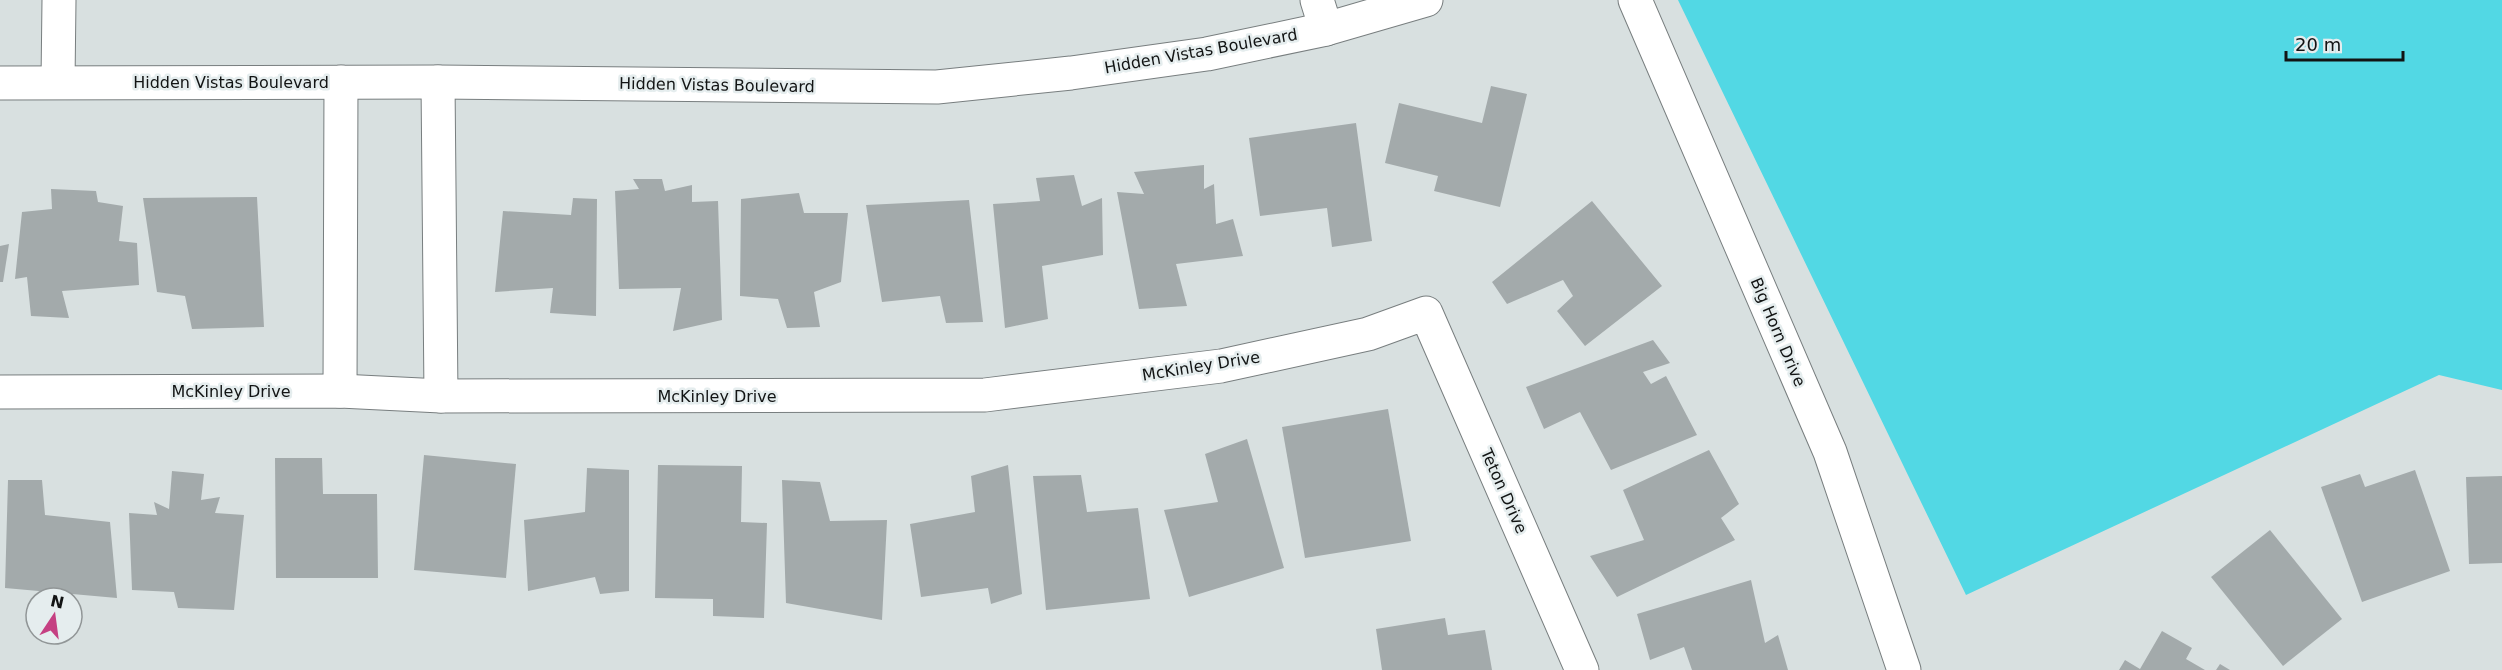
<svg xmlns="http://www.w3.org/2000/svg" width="2502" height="670" font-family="'DejaVu Sans',sans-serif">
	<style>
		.green { fill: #52d8e4 }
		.building { fill: #a3aaab }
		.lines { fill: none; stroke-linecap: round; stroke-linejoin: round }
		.minor-casing { stroke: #787e7f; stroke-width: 35 }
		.minor { stroke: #fff; stroke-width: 33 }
		.labels { text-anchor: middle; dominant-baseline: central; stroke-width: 5; stroke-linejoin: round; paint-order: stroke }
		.street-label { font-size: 16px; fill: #121414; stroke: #e5edee }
	</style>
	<rect width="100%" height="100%" fill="#d8e0e0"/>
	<path class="green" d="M1678,0H2502V390L2439,375L1966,595Z"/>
	<g class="building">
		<path d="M1491,86L1527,94L1500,207L1434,191L1438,176L1385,163L1399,103L1482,123Z"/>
		<path d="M1356,123L1372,241L1332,247L1327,208L1260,216L1249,138Z"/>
		<path d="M1204,165V189L1214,184L1216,224L1233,219L1243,256L1176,264L1187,306L1139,309L1117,192L1144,194L1134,172Z"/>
		<path d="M1074,175L1082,206L1102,198L1103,255L1042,266L1048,319L1005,328L993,204L1040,201L1036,178Z"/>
		<path d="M633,179H662L665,191L692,185V202L718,201L722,320L673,331L681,288L619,289L615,191L639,189Z"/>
		<path d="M51,189L96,191L98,202L123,206L119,241L137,243L139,285L62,291L69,318L31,316L27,277L15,279L22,212L52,209Z"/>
		<path d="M799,193L804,213H848L841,282L814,292L820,327L787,328L778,299L740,296L741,199Z"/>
		<path d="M257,197L264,327L192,329L185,296L157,292L143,198Z"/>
		<path d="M573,198L597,199L596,316L550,313L553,288L495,292L503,211L571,215Z"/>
		<path d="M969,200L983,322L946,323L940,296L882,302L866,205Z"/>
		<path d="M1592,201L1662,286L1585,346L1557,311L1573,296L1563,280L1507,304L1492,282Z"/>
		<path d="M9,244L3,282H0V246Z"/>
		<path d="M1653,340L1670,363L1643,372L1651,384L1666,376L1697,435L1611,470L1580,412L1544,429L1526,387Z"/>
		<path d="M1388,409L1411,541L1305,558L1282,427Z"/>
		<path d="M1247,439L1284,568L1189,597L1164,510L1218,502L1205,454Z"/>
		<path d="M1709,450L1739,504L1721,518L1735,540L1617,597L1590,556L1644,540L1623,490Z"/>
		<path d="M424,455L516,464L506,578L414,570Z"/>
		<path d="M275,458H322L323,494H377L378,578H276Z"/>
		<path d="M658,465L742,466L741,522L767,523L764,618L713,616V599L655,598Z"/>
		<path d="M1008,465L1022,594L991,604L988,588L921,597L910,524L975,512L971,476Z"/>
		<path d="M587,468L629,470V591L600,594L595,577L528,591L524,520L585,512Z"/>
		<path d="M2415,470L2450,571L2362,602L2321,487L2360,474L2365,487Z"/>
		<path d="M172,471L204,474L201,500L220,497L215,513L244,515L234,610L178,608L174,592L132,590L129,513L157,515L154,502L169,509Z"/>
		<path d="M1081,475L1087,512L1138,508L1150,599L1046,610L1033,476Z"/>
		<path d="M2502,476V563L2469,564L2466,477Z"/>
		<path d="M8,480H42L45,515L110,522L117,598L5,588Z"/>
		<path d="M782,480L820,482L830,521L887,520L882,620L786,603Z"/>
		<path d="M2270,530L2342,619L2283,666L2211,577Z"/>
		<path d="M1751,580L1765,643L1778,635L1788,670H1692L1684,647L1650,660L1637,614Z"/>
		<path d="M1445,618L1448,635L1485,630L1492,670H1382L1376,629Z"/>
		<path d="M2162,631L2192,648L2186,659L2205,670H2119L2125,660L2140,669Z"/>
		<path d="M2220,664L2230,670H2216Z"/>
	</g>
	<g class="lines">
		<defs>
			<g id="minor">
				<path d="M1317,0L1326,29"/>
				<path d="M1635,0L1830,452L1904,670"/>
				<path d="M58,82L59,0"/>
				<path d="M438,82L441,396"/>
				<path d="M0,83L438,82L937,87L1071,73L1207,54L1326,29L1426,0"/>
				<path d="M340,391L341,82"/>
				<path d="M0,392L340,391L441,396L985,395L1221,366L1368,334L1426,313L1582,670"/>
			</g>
		</defs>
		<use href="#minor" class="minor-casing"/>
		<use href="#minor" class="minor"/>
	</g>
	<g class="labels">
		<g class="street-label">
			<text transform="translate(1201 51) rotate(-10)">Hidden Vistas Boulevard</text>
			<text x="231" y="82">Hidden Vistas Boulevard</text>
			<text transform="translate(717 85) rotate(1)">Hidden Vistas Boulevard</text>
			<text transform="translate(1778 332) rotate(67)">Big Horn Drive</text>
			<text transform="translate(1201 366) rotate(-9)">McKinley Drive</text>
			<text x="231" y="391">McKinley Drive</text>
			<text x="717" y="396">McKinley Drive</text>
			<text transform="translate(1504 491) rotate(66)">Teton Drive</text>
		</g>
	</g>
	<g transform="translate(54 616) rotate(13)"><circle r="28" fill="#e5edee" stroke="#919697" stroke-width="1.5"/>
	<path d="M0-4.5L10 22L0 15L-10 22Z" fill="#c54082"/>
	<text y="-9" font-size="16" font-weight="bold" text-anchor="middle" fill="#121414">N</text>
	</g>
	<path d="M2286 51v9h117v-9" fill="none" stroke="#121414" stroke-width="3"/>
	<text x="2295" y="51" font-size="18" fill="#121414" stroke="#e5edee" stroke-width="4.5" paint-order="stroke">20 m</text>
</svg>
